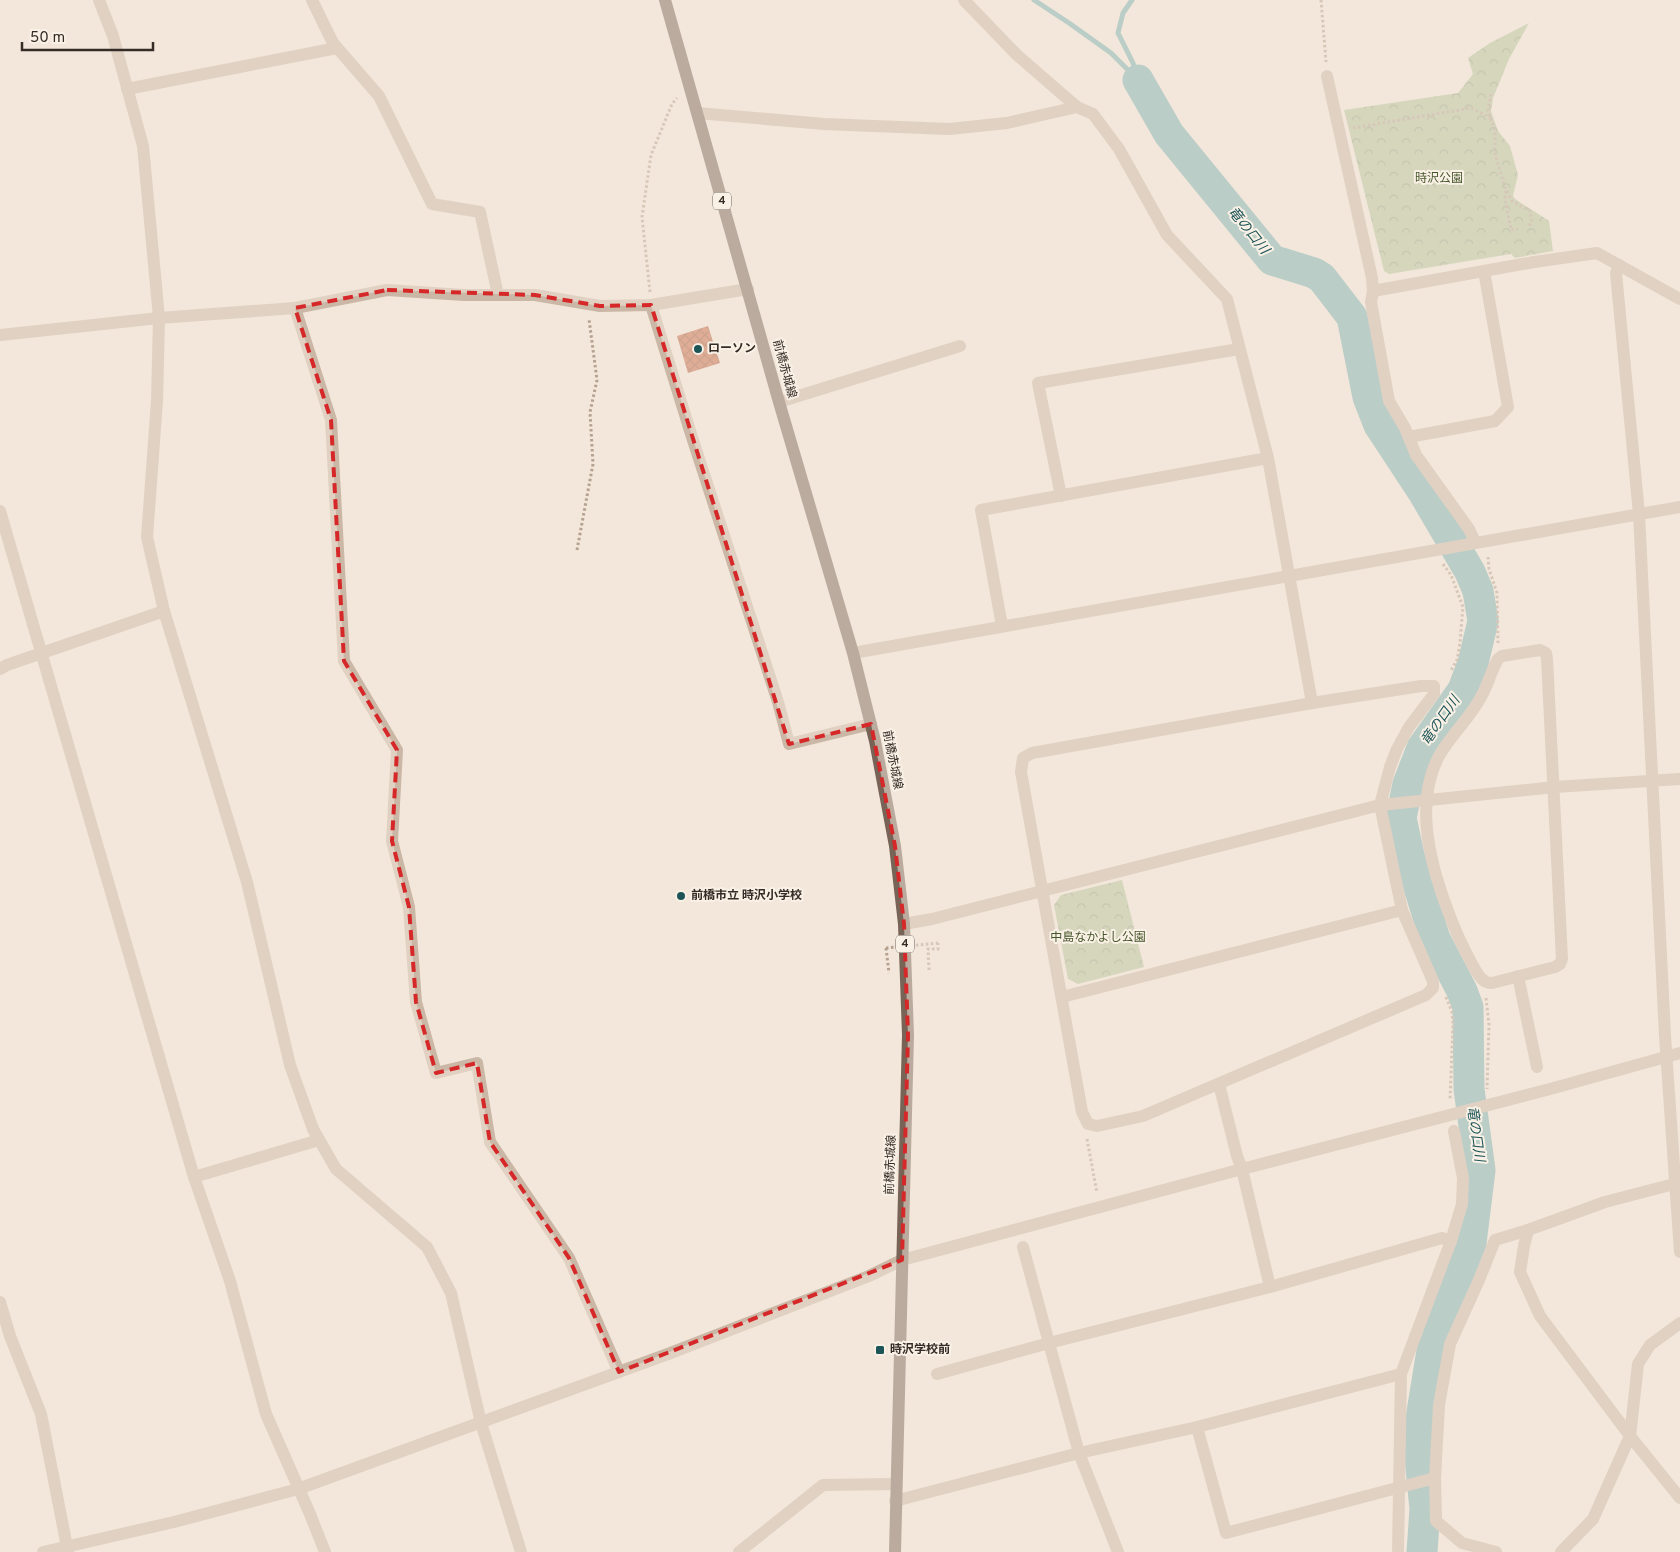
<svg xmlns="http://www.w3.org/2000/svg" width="1680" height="1552" font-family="Overpass,'Noto Sans JP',sans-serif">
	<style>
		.forest { fill: url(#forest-crowns) }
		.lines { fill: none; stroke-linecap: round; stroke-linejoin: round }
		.stream { stroke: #78adb0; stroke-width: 5 }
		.river { stroke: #78adb0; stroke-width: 31 }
		.building { fill: url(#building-cross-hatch) }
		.path { stroke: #b6a190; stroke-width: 3; stroke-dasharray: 2.5 2.5; stroke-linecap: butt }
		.minor { stroke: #cab7a6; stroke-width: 12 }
		.major { stroke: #786357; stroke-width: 12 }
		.path-bridge { stroke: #b6a190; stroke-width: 3; stroke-dasharray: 2.5 2.5; stroke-linecap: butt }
		.marked { fill: none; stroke: #d62828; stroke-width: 4; stroke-dasharray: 10 6; stroke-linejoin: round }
		.poi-dot { fill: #1c5458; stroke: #faf1e6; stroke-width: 2 }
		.labels { text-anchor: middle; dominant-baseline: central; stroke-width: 4; stroke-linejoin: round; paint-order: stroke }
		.shield { fill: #faf1e6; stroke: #716760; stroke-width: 1 }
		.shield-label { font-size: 11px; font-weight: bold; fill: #362c27 }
		.park-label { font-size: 12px; fill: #45552a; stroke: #faf1e6 }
		.poi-label { font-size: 12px; font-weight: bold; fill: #362c27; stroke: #faf1e6; text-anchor: start }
		.street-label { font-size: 12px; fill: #362c27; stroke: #faf1e6 }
		.water-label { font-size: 14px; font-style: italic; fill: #1c5458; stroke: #faf1e6 }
	</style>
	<defs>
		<pattern id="forest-crowns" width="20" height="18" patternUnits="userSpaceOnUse" patternTransform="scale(1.25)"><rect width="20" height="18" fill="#b3c19a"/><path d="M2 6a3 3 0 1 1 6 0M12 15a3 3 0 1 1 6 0" fill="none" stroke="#929d7e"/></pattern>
		<pattern id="building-cross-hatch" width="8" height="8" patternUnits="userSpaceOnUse" patternTransform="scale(1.25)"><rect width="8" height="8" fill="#c86441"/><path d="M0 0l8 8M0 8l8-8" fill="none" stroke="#a35336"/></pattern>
	</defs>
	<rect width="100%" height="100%" fill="#f2e7da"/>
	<g class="forest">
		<path d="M1529,23L1509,59L1493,98L1491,111L1498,131L1510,146L1518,175L1513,196L1515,199L1549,221L1553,251L1515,258L1511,254L1389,274L1384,271L1344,110L1458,93L1473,74L1468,58L1490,43Z"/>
		<path d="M1122,880L1144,967L1078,984L1068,979L1054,905L1061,895Z"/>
	</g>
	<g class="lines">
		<g class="stream">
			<path d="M1034,0L1069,23L1111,53L1138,80"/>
			<path d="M1132,0L1123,13L1118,33L1133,63L1138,79"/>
		</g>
		<path class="river" d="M1138,80L1169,134L1272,260L1314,273L1322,278L1352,317L1368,397L1379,425L1423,492L1470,572L1478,591L1483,621L1473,663L1463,690L1422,748L1408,784L1401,818L1409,855L1435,939L1462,991L1468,1007L1469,1089L1480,1170L1471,1243L1463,1268L1435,1332L1418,1437L1425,1509L1422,1552"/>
	</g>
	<path class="building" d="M708,326L720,363L688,373L677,336Z"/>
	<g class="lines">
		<g class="path">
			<path d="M1321,0L1326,62"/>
			<path d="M1491,94L1488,111L1495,131V154L1506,191L1505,199L1511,230L1518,229"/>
			<path d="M1353,128L1471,108L1491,118"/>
			<path d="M1507,191L1512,201L1530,211L1532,222L1528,227"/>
			<path d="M650,292L642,217L651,155L672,104L677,98"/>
			<path d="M577,550L593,464L590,412L597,380L589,319"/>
			<path d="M1488,557L1489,569L1497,593L1498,643"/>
			<path d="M1443,564L1451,575L1463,607L1460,643L1457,660L1450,672"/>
			<path d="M886,948L889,973"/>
			<path d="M929,970L928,949H938V943"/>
			<path d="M1446,997L1452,1012L1453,1024L1450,1100"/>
			<path d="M1486,998L1489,1025L1487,1089"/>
			<path d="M1087,1139L1097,1193"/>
		</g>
		<g class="minor">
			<path d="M99,0L113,36L143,146L159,318L157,401L147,537L164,611L247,882L290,1065L313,1129L336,1169L427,1247L451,1293L481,1423L521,1552"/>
			<path d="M312,0L333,43L379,96L432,204L480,212L498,295"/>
			<path d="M964,0L1017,55L1077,107"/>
			<path d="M1327,76L1372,278L1373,291L1371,302L1389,401L1405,428L1416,455L1469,529L1475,542"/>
			<path d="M127,89L337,48"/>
			<path d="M697,113L824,124L949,129L1007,123L1077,107L1093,114L1119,149L1167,235L1227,299L1268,458L1312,703"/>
			<path d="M1619,265L1616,273L1639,514L1665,1036L1680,1252"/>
			<path d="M1373,291L1534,262L1597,253L1680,299"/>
			<path d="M651,305L691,434L778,702L789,744L871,724"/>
			<path d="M295,308L331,420L344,661L397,750L392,841L409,907L416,1002L436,1073L477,1063L490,1142L569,1258L619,1372"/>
			<path d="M0,335L159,318L295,308L387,290L464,295H535L600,306L651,305L748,289"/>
			<path d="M779,402L960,346"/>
			<path d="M1409,437L1495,421L1508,407L1484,271"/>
			<path d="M1061,496L1038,383L1239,349"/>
			<path d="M0,511L194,1177L230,1281L266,1414L310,1514L325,1552"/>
			<path d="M1002,626L981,510L1268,458"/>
			<path d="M1540,650L1546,653L1547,659L1562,959L1560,964L1555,967L1492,983C1488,983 1485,982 1482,979C1475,973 1463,946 1458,936C1436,884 1410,810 1439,756C1451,735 1470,718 1481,697C1488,685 1491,671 1498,659L1502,656Z"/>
			<path d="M853,653L1680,507"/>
			<path d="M0,669L7,665L164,611"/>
			<path d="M1421,686H1434V694L1409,727L1397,749L1390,767L1380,805L1402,910L1433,981V988L1426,995L1143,1116L1097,1126L1088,1124L1082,1112L1021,772L1023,758L1032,753L1312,703Z"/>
			<path d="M904,924L932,919L1380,805L1555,787L1680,779"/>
			<path d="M1518,976L1537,1067"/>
			<path d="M1062,997L1402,910"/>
			<path d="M1219,1084L1237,1156L1242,1169L1270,1287"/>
			<path d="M194,1177L319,1140"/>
			<path d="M1528,1230L1605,1202L1674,1184"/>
			<path d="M0,1302L10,1336L41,1414L68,1552"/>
			<path d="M937,1374L1049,1343L1023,1247"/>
			<path d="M1197,1427L1226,1533L1435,1478"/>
			<path d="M895,1501L1079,1453L1197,1427L1401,1374"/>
			<path d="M43,1552L174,1522L298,1489L668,1354L869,1276L902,1260L1242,1169L1550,1089L1680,1053"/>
			<path d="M739,1552L823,1485L896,1484"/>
			<path d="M1118,1552L1079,1453L1049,1343L1270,1287L1442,1238L1451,1241"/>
			<path d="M1398,1552L1401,1374L1451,1241L1462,1204L1463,1178L1454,1131"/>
			<path d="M1496,1552L1462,1543L1436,1521L1435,1478L1439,1405L1450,1344L1479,1280L1495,1240L1528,1230L1524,1246L1520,1272L1540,1316L1630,1436L1680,1498"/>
			<path d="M1561,1552L1593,1519L1630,1436L1638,1364L1650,1345L1680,1323"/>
		</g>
		<path class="major" d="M665,0L779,402L853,653L875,741L895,846L904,924L908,1035L895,1552"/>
		<path class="path-bridge" d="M886,948L938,943"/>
	</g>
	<path d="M0 0H1680V1552H0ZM387,290L535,295L600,306L651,305L789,744L871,724L895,846L904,924L908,1035L902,1260L619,1372L569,1258L490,1142L477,1063L436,1073L416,1002L409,907L392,841L397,750L344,661L331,420L295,308Z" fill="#f2e7da" fill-opacity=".55" fill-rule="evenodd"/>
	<path class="marked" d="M387,290L535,295L600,306L651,305L789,744L871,724L895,846L904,924L908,1035L902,1260L619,1372L569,1258L490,1142L477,1063L436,1073L416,1002L409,907L392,841L397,750L344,661L331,420L295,308Z"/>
	<g class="poi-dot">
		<circle cx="698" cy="349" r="5"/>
		<circle cx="681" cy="896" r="5"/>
		<rect x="875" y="1345" width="10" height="10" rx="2.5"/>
	</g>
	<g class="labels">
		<g class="shield">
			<rect x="713" y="192.5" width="18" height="17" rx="4"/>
			<rect x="896" y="935.5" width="18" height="17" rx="4"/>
		</g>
		<g class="shield-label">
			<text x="722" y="201">4</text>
			<text x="905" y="944">4</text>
		</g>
		<g class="park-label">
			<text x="1439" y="179">時沢公園</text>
			<text x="1098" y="938">中島なかよし公園</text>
		</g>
		<g class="poi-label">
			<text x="708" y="349">ローソン</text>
			<text x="691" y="896">前橋市立 時沢小学校</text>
			<text x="890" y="1350">時沢学校前</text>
		</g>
		<g class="street-label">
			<text transform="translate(784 369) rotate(75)">前橋赤城線</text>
			<text transform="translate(892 760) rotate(79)">前橋赤城線</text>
			<text transform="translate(891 1165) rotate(-88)">前橋赤城線</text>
		</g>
		<g class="water-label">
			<text transform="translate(1248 231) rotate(51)">竜の口川</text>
			<text transform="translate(1441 721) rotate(-55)">竜の口川</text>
			<text transform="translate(1475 1134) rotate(82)">竜の口川</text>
		</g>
	</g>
	<path d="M22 42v8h131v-8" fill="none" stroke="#362c27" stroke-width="2.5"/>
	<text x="30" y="42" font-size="15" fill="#362c27" stroke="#faf1e6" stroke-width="4" paint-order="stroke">50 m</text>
</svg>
